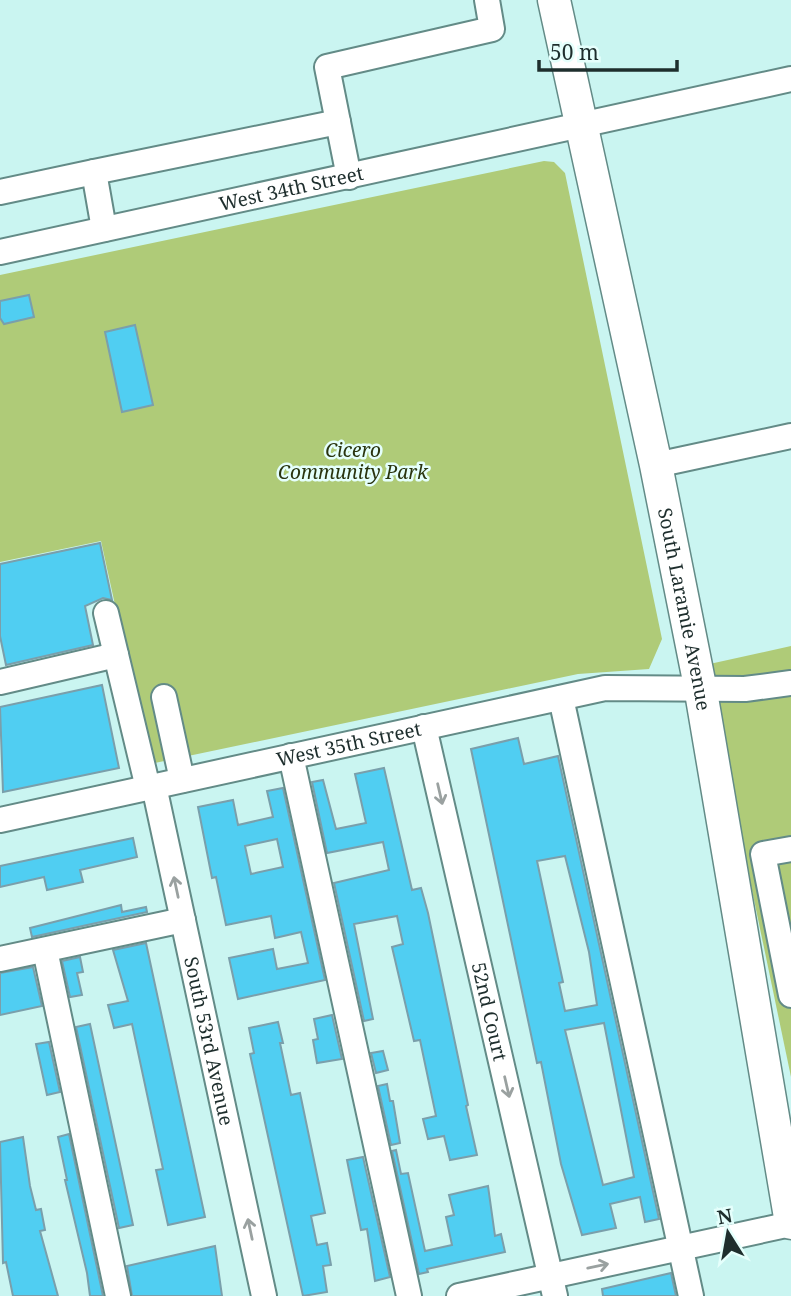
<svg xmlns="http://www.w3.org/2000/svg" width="791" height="1296" font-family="'Noto Serif',serif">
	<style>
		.green { fill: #afcb78 }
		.building { fill: #50cef2; stroke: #7a9fab; stroke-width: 2; fill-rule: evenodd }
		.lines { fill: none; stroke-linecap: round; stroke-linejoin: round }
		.minor-casing { stroke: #638b87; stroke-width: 28 }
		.major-casing { stroke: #638b87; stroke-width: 35 }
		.minor { stroke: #fff; stroke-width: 24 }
		.major { stroke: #fff; stroke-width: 32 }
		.oneway { stroke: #9aa1a0 }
		.labels { text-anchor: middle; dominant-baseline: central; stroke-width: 5; stroke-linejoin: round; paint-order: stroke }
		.street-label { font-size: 19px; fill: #1e2e2d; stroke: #e5fffc }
		.park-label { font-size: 19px; font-style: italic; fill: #29340e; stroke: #e5fffc }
	</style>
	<rect width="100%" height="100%" fill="#caf5f1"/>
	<g class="green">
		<path d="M544,161L554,162L565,173L662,639L649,669L578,674L150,764L101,541L0,562V275Z"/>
		<path d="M791,646V1077L705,665Z"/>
	</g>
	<g class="building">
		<path d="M29,295L34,317L4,324L0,318V301Z"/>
		<path d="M135,325L153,405L122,412L105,332Z"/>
		<path d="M100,543L112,600L103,598L85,606L93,645L6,665L0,636V564Z"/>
		<path d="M102,685L119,768L3,792L0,707Z"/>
		<path d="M518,738L524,764L558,756L659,1219L645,1222L640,1197L610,1204L616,1228L582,1235L561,1164L541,1062L537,1063L471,749ZM565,856L589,952L597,1005L565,1011L559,983L563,982L537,861ZM604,1023L634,1177L603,1185L565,1030Z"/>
		<path d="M384,768L412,890L421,888L428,913L468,1105L466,1106L477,1155L450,1160L444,1136L428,1139L423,1119L436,1116L420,1040L414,1041L392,947L403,944L397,916L354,924L373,1019L364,1021L334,883L389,870L383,842L327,853L312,782L323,780L336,829L366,823L355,774Z"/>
		<path d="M283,788L325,980L238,999L229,958L273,949L277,969L308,963L301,932L275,938L271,916L226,925L216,877L212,878L198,807L233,800L238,825L273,817L267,791ZM277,839L283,867L251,874L245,846Z"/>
		<path d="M133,838L137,857L80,870L83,882L47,890L44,877L0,887V866Z"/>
		<path d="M121,905L122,912L146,907L147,912L32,937L30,928Z"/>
		<path d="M146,943L205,1217L168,1225L156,1170L163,1169L132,1024L114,1028L108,1005L128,1001L113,950Z"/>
		<path d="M80,957L83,972L77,973L82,995L70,997L62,961Z"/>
		<path d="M33,967L42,1006L0,1015V973Z"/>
		<path d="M332,1015L342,1059L317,1063L313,1040L318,1039L314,1019Z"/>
		<path d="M278,1022L283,1043H280L291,1095L300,1093L325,1213L311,1216L317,1245L327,1243L331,1265L323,1266L327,1292L303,1296L250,1054L254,1053L249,1028Z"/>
		<path d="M90,1024L133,1225L119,1228L76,1027Z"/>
		<path d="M49,1042L60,1092L47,1095L36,1044Z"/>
		<path d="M383,1051L388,1070L376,1073L371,1053Z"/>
		<path d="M387,1084L390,1101H393L400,1143L391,1145L378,1086Z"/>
		<path d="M69,1134L103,1296H90L87,1273L65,1180H67L58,1137Z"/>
		<path d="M23,1137L30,1186L36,1210L41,1209L45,1230L40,1231L58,1296H13L6,1262L3,1263L0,1142Z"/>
		<path d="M396,1150L401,1174L408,1173L425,1251L452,1245L446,1217L454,1215L449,1195L488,1186L495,1236L501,1234L505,1252L427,1269L428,1272L419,1274L392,1151Z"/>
		<path d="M363,1157L390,1277L375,1281L367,1229L361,1230L347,1160Z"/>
		<path d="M215,1246L222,1296H132L127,1266Z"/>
		<path d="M671,1273L676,1296H603L602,1289Z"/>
	</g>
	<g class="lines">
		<defs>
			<g id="minor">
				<path d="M349,177L327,67L492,29L487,0"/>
				<path d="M0,192L94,172"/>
				<path d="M104,229L94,172L338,122"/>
				<path id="s1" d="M0,252L791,79"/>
				<path d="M656,465L791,436"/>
				<path d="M106,613L148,788"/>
				<path d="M0,682L116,655"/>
				<path d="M164,697L182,780"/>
				<path d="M561,698L691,1296"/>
				<path id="s2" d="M424,727L555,1296"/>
				<path d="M291,756L409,1296"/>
				<path id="s3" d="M154,786L264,1296"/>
				<path id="s4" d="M0,820L605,688L745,689L791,683"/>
				<path d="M791,849L763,854L791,995"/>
				<path d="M45,950L118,1296"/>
				<path d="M0,959L183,920"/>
				<path d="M459,1296L791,1224"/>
			</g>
			<g id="major">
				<path id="s5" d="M554,0L656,465L700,686L791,1223"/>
			</g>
		</defs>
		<use href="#minor" class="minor-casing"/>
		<use href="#major" class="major-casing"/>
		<use href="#minor" class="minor"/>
		<use href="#major" class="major"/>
	</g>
	<defs><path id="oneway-shaft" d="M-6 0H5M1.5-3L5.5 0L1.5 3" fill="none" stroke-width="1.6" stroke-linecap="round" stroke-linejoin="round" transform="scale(1.75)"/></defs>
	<g class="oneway">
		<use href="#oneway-shaft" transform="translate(440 794) rotate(77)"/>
		<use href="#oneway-shaft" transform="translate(176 887) rotate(-102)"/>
		<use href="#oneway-shaft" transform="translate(507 1087) rotate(77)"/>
		<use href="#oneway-shaft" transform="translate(250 1229) rotate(-102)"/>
		<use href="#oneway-shaft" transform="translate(598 1266) rotate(-12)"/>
	</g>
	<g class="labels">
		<g class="street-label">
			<text stroke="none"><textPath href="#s1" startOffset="298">West 34th Street</textPath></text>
			<text stroke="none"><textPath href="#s5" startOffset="623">South Laramie Avenue</textPath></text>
			<text stroke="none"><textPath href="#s4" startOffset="357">West 35th Street</textPath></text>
			<text stroke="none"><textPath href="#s2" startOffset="292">52nd Court</textPath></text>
			<text stroke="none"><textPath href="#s3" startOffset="261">South 53rd Avenue</textPath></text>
		</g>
		<g class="park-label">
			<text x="353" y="450">Cicero<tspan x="353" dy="22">Community Park</tspan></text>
		</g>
	</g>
	<g transform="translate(728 1233) rotate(349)" stroke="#e5fffc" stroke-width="5" paint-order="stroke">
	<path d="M0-5L12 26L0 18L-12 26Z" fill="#1e2e2d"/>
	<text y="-10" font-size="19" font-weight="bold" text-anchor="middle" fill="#1e2e2d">N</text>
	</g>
	<path d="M539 60v10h138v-10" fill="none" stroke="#1e2e2d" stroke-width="3.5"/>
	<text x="550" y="60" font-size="21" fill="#1e2e2d" stroke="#e5fffc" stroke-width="5" paint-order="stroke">50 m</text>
</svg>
